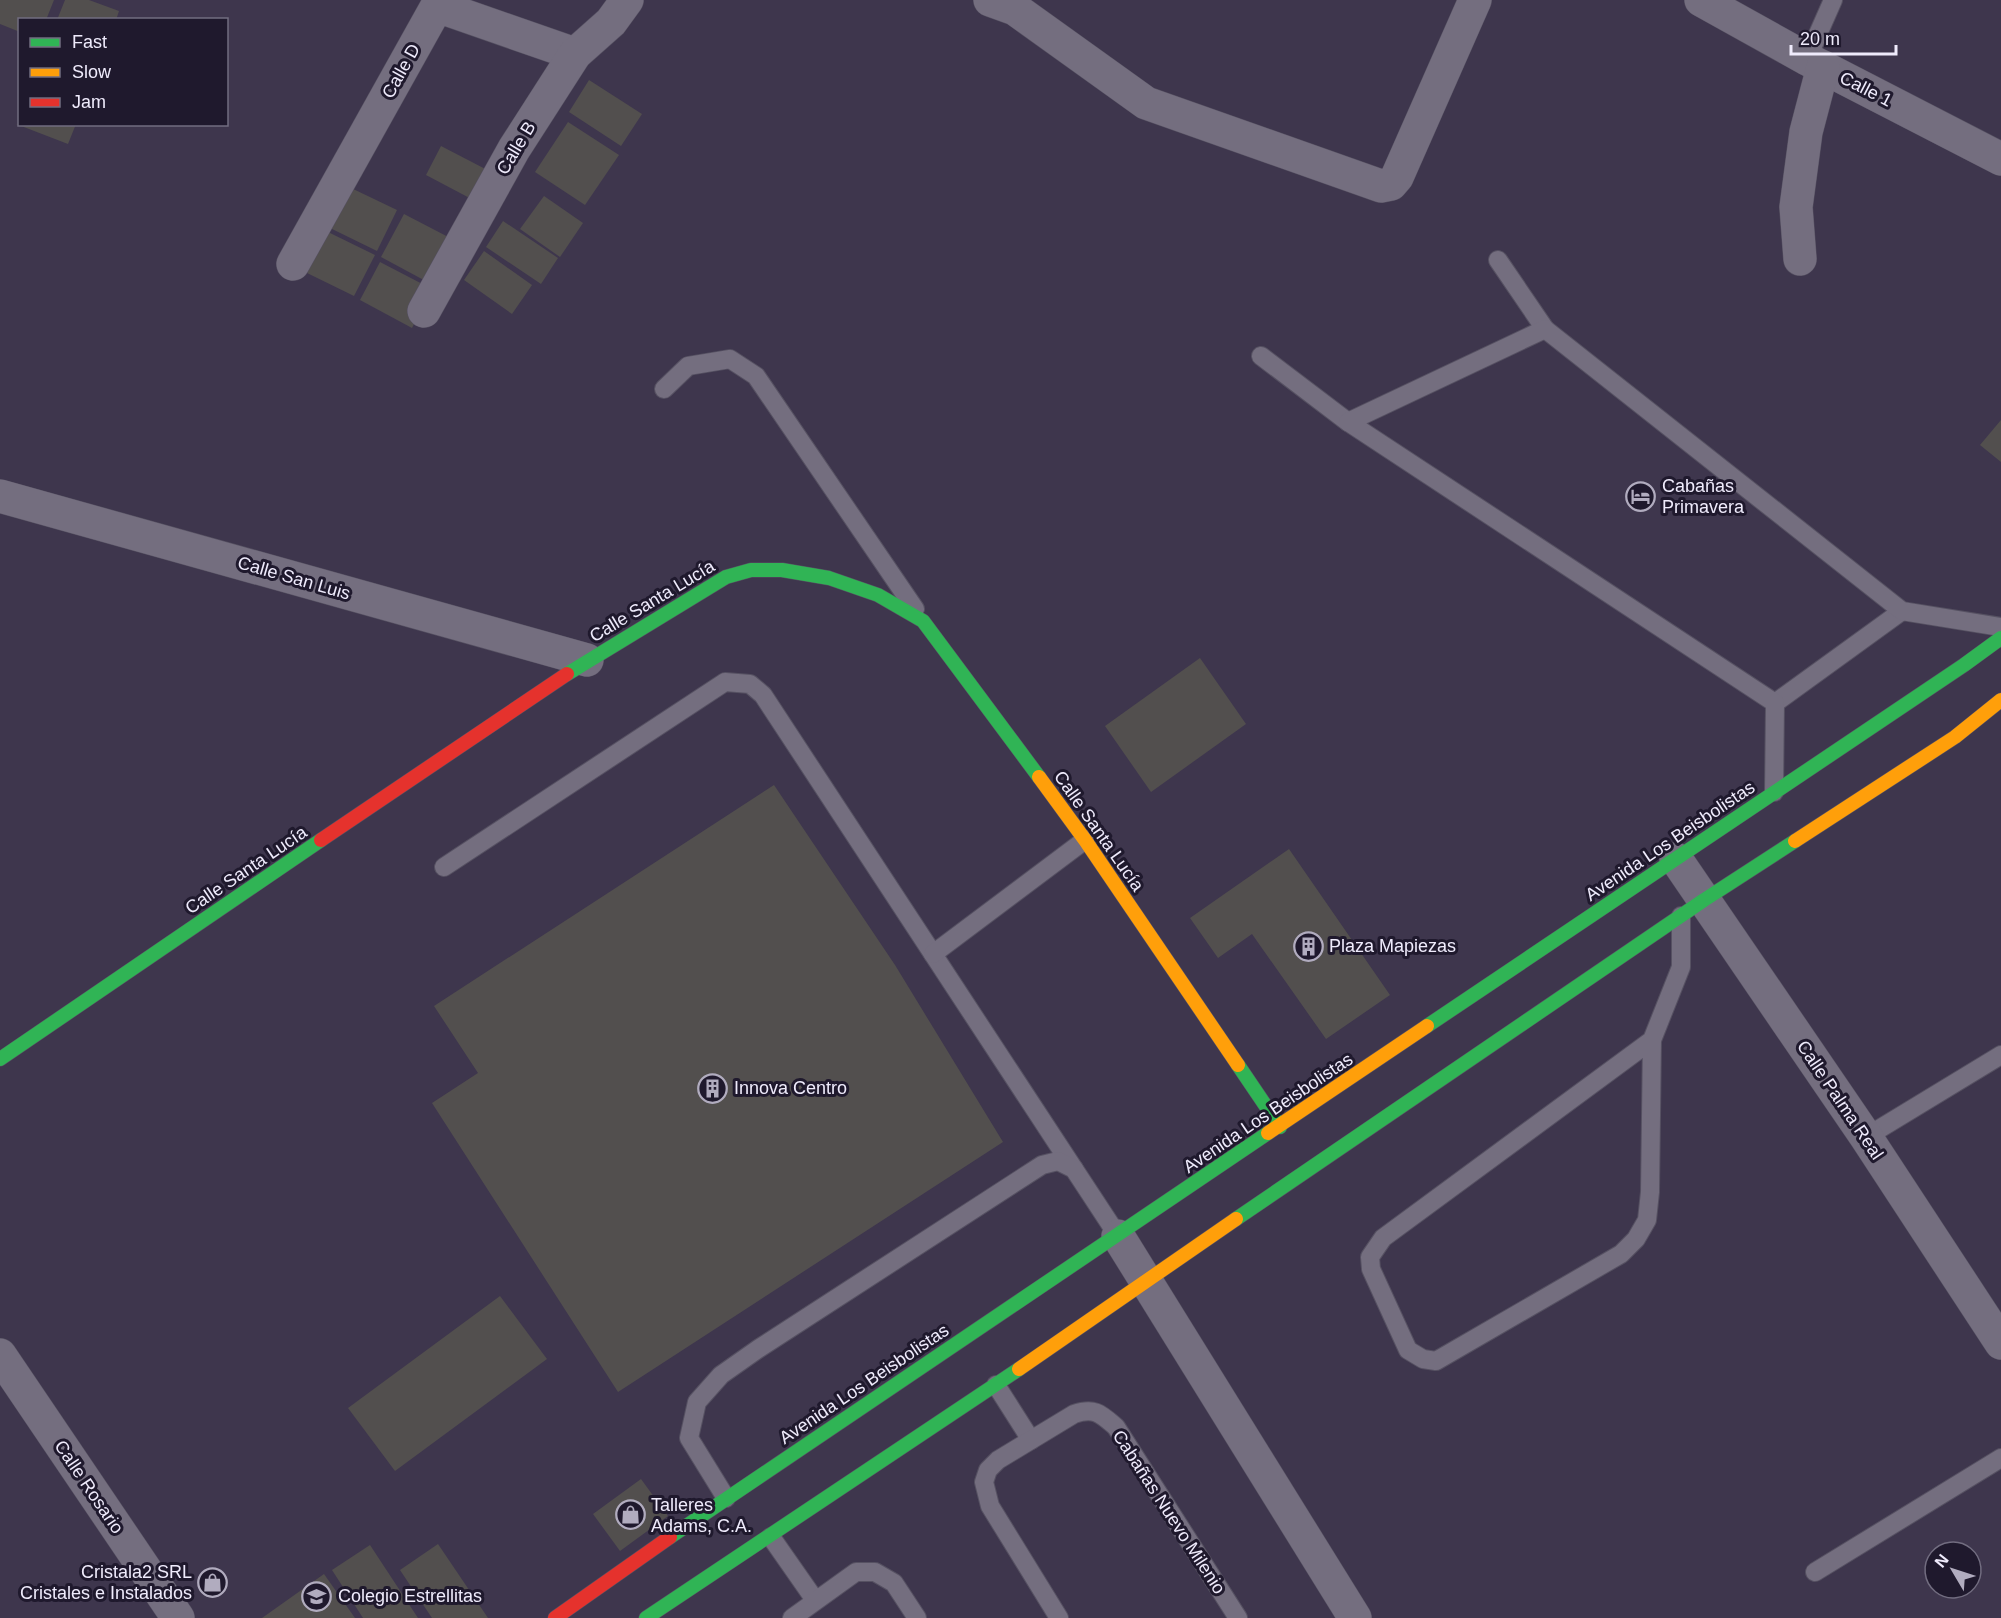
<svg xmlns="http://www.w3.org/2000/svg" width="2001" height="1618" font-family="Helvetica,sans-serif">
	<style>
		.building { fill: #524f4e }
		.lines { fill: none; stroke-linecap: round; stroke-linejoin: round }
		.lane-casing { stroke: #565162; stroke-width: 20 }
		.street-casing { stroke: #565162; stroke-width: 34 }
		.fast-casing { stroke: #565162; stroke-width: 15 }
		.slow-casing { stroke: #565162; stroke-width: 15 }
		.jam-casing { stroke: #565162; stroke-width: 15 }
		.lane { stroke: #746e7f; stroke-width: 18 }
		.street { stroke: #746e7f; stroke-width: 33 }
		.fast { stroke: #30b455; stroke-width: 14 }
		.slow { stroke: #ff9f0a; stroke-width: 14 }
		.jam { stroke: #e5322d; stroke-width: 14 }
		.labels { text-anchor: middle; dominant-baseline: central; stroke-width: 6; stroke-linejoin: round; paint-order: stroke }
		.street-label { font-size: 18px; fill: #efebfc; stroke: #1f192d }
		.poi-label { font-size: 18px; fill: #efebfc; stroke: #1f192d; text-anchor: start }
	</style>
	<rect width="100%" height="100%" fill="#3e364d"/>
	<g class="building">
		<path d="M0,0H54L46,20H20V32L0,24Z"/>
		<path d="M65,0H89L119,11L116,20H57Z"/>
		<path d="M589,80L642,114L621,146L569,112Z"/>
		<path d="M568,122L619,155L585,205L535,172Z"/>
		<path d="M16,124H76L68,144Z"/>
		<path d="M441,146L495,174L479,203L426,175Z"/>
		<path d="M349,187L397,210L377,251L330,228Z"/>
		<path d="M544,196L583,223L560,257L520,229Z"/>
		<path d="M404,214L456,241L433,285L381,257Z"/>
		<path d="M503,221L558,258L541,284L486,247Z"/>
		<path d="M328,232L375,255L354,296L307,273Z"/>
		<path d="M484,251L532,285L512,314L464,280Z"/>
		<path d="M380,262L432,289L412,328L360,300Z"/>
		<path d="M2001,420V462L1980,445Z"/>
		<path d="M1200,658L1246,724L1151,792L1105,726Z"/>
		<path d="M774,785L895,965L1003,1142L618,1392L432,1103L478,1073L434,1006Z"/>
		<path d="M1289,849L1390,995L1326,1039L1252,934L1218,958L1190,918Z"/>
		<path d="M500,1296L547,1359L395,1471L348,1408Z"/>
		<path d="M641,1479L668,1516L620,1551L593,1514Z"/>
		<path d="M438,1544L488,1618H432L400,1570Z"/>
		<path d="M370,1545L418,1618H363L332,1570Z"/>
		<path d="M324,1574L355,1618H262Z"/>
	</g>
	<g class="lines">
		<defs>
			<g id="lane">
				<path d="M1807,59L1833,0"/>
				<path d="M1498,260L1545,329"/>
				<path d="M1261,356L1348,422"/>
				<path d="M664,389L688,366L730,359L756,376L915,609"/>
				<path d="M1775,703L1902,611"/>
				<path d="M1774,792L1775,703L1348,422L1545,329L1902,611L2001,627"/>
				<path d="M444,867L725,682L750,684L763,695L1074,1169"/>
				<path d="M933,954L1085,840"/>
				<path d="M1652,1040L1383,1238L1370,1257L1371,1269L1408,1350L1423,1359L1436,1361L1621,1254L1636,1239L1647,1220L1650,1192L1652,1040L1681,967V916"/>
				<path d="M1866,1137L2001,1055"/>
				<path d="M996,1385L1031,1440"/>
				<path d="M726,1498L689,1438L697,1402L721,1375L758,1349L1042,1165L1058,1161L1074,1169L1118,1236"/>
				<path d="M771,1537L815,1600"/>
				<path d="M1815,1572L2001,1458"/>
				<path d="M792,1618L856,1572H875L894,1583L917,1618"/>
				<path d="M1059,1618L990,1506L984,1482L988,1470L998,1460L1074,1414C1095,1407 1101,1414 1116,1427L1238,1618"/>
			</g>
			<g id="street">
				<path d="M990,0L1015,9L1146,103L1381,186L1391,184L1397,177L1475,0"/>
				<path d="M1701,0L1807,59L2001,159"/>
				<path d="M1800,259L1796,207L1806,132L1823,67"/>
				<path d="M293,264L437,6L575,54"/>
				<path d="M424,311L514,149L575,54L611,22L627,0"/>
				<path d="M0,496L587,660"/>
				<path d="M1676,859L1866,1137L2001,1343"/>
				<path d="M1118,1236L1355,1618"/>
				<path d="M0,1355L178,1618"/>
			</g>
			<g id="fast">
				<path d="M567,674L726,577L751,570H782L829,578L878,595L923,621L1039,777"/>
				<path d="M1427,1026L1964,665L2001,638"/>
				<path d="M0,1059L321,840"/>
				<path d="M1238,1065L1280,1127"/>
				<path d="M1236,1219L1704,900L1795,841"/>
				<path d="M670,1537L1268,1133"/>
				<path d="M646,1618L1019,1369"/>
			</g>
			<g id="slow">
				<path d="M1039,777L1085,840L1238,1065"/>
				<path d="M1795,841L1955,737L2001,700"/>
				<path d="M1268,1133L1427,1026"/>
				<path d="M1019,1369L1236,1219"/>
			</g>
			<g id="jam">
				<path d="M321,840L567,674"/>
				<path d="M555,1618L670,1537"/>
			</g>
		</defs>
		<use href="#lane" class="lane-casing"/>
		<use href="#street" class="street-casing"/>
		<use href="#fast" class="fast-casing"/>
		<use href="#slow" class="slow-casing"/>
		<use href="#jam" class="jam-casing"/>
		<use href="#lane" class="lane"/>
		<use href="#street" class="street"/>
		<use href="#fast" class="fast"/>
		<use href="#slow" class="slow"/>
		<use href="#jam" class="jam"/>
	</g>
	<defs>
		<symbol id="hotel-ring" viewBox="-11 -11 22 22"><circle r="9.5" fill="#1f192d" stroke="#b1acbf" stroke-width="1.5"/><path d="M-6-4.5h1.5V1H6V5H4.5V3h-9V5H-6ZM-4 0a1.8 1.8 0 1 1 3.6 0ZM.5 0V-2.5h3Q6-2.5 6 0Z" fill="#b1acbf"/></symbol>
		<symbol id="building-ring" viewBox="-11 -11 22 22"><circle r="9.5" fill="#1f192d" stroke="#b1acbf" stroke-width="1.5"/><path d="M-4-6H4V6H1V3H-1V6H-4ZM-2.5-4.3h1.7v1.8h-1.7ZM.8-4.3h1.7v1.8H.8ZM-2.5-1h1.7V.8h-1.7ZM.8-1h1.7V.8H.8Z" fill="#b1acbf"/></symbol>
		<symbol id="shop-ring" viewBox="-11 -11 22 22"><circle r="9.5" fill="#1f192d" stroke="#b1acbf" stroke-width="1.5"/><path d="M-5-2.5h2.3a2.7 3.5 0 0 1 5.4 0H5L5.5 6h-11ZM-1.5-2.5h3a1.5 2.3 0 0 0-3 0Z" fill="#b1acbf"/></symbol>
		<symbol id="school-ring" viewBox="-11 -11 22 22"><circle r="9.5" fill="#1f192d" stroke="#b1acbf" stroke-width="1.5"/><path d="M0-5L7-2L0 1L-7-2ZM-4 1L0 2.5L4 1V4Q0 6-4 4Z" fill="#b1acbf"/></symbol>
	</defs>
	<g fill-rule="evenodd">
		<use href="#hotel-ring" x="1624" y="480" width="33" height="33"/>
		<use href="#building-ring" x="1292" y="930" width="33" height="33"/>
		<use href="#building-ring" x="696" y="1072" width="33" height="33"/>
		<use href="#shop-ring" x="614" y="1498" width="33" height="33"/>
		<use href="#shop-ring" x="196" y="1566" width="33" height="33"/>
		<use href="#school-ring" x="300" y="1580" width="33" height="33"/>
	</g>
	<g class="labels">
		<g class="street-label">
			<text transform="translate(401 71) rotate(-61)">Calle D</text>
			<text transform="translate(1866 89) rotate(27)">Calle 1</text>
			<text transform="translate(516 148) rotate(-59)">Calle B</text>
			<text transform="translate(294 578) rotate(16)">Calle San Luis</text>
			<text transform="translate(652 601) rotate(-31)">Calle Santa Lucía</text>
			<text transform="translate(1099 831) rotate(55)">Calle Santa Lucía</text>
			<text transform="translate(1670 841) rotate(-34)">Avenida Los Beisbolistas</text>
			<text transform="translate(246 870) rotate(-34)">Calle Santa Lucía</text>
			<text transform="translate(1840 1100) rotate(56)">Calle Palma Real</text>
			<text transform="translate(1268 1113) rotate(-34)">Avenida Los Beisbolistas</text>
			<text transform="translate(864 1384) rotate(-34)">Avenida Los Beisbolistas</text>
			<text transform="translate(89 1487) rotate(56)">Calle Rosario</text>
			<text transform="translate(1169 1512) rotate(57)">Cabañas Nuevo Milenio</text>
		</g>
		<g class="poi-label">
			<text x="1662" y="486">Cabañas<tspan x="1662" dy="21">Primavera</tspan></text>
			<text x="1329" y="946">Plaza Mapiezas</text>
			<text x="734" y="1088">Innova Centro</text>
			<text x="651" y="1505">Talleres<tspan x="651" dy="21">Adams, C.A.</tspan></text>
			<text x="192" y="1572" text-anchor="end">Cristala2 SRL<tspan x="192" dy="21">Cristales e Instalados</tspan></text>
			<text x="338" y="1596">Colegio Estrellitas</text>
		</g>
	</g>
	<rect x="18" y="18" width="210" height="108" fill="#1f192d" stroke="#726d80" stroke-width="1.5"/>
	<rect x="30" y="38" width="30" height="9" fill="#30b455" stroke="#726d80" stroke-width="1.5"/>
	<text x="72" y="48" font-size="18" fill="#efebfc">Fast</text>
	<rect x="30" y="68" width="30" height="9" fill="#ff9f0a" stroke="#726d80" stroke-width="1.5"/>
	<text x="72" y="78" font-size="18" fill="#efebfc">Slow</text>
	<rect x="30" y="98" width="30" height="9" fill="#e5322d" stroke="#726d80" stroke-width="1.5"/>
	<text x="72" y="108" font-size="18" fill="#efebfc">Jam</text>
	<g transform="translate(1953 1570) rotate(309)"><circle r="28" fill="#1f192d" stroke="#726d80" stroke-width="1.5"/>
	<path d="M0-4.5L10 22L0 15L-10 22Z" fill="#b1acbf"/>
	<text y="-9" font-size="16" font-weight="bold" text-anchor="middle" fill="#efebfc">N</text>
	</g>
	<path d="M1791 45v9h105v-9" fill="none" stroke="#efebfc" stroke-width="3"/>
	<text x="1800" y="45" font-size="18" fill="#efebfc" stroke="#1f192d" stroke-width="4.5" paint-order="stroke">20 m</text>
</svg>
